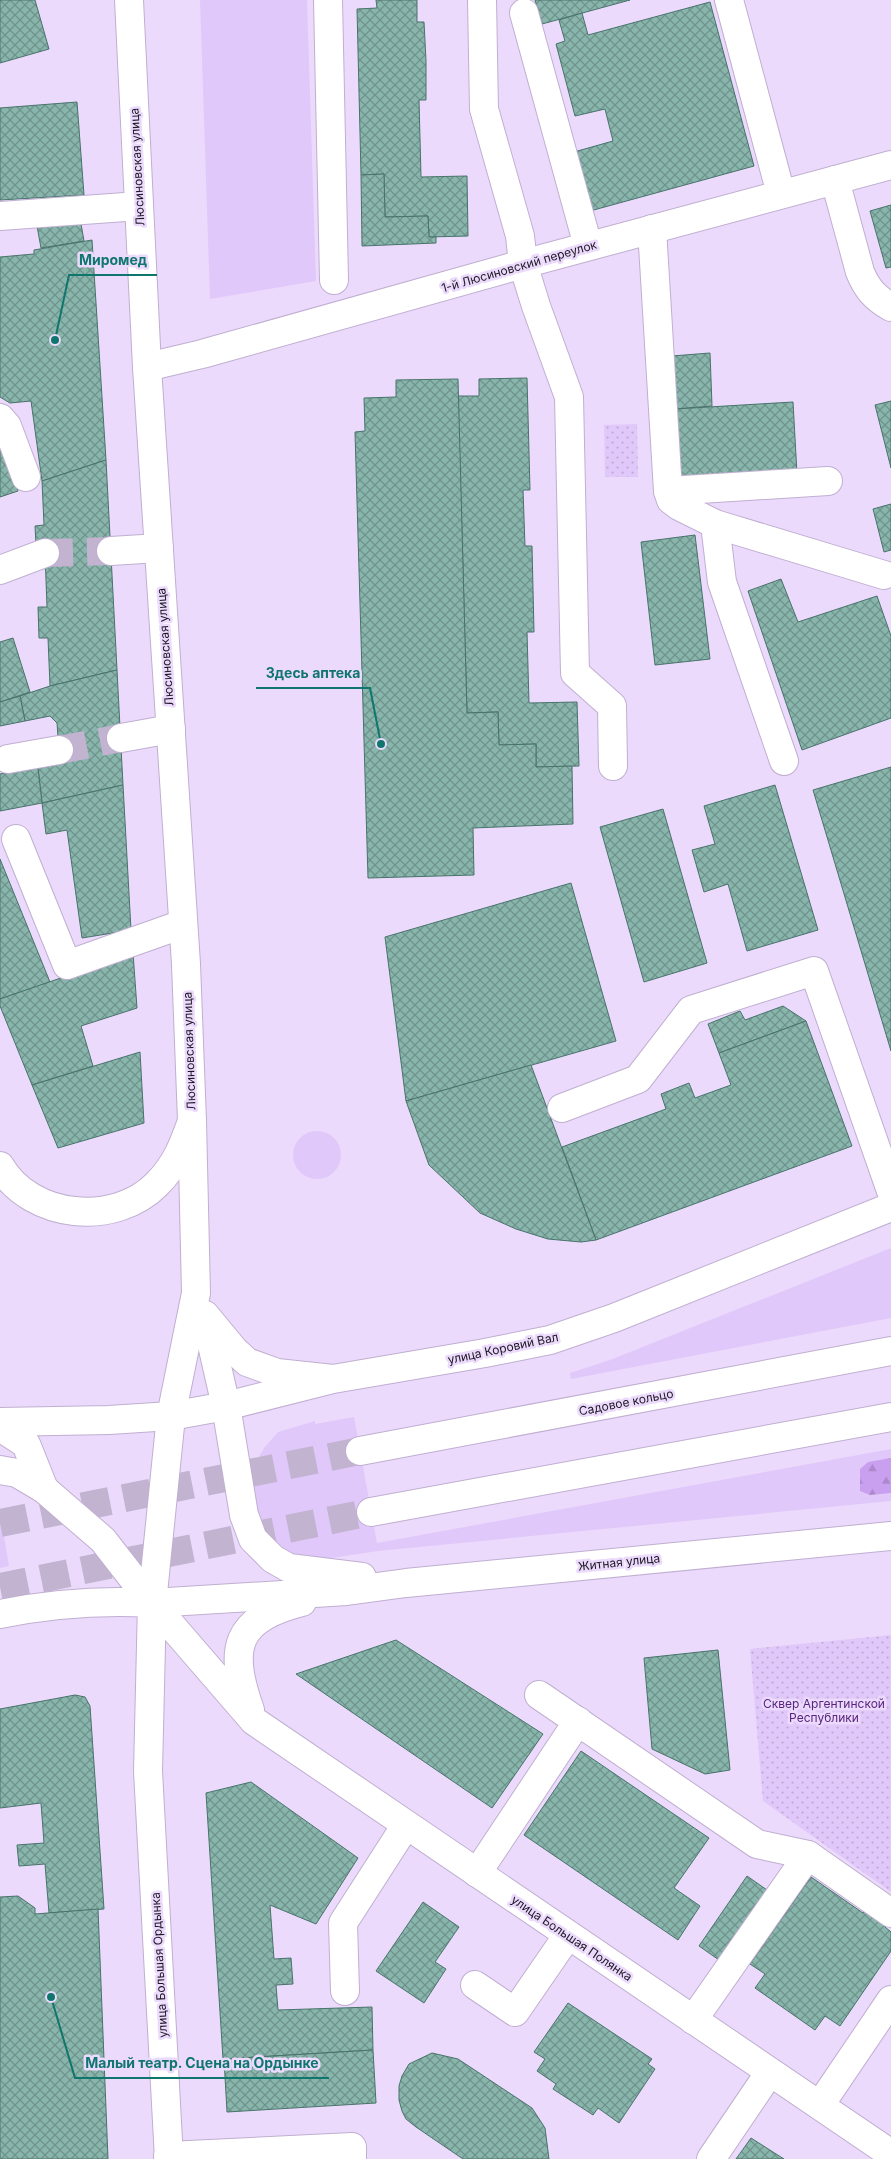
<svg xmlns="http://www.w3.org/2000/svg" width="891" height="2159" font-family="Inter,sans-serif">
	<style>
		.grass { fill: #e1c8fa }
		.forest { fill: url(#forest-firs) }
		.park { fill: url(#park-dots) }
		.building { fill: url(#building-cross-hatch); stroke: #48736b }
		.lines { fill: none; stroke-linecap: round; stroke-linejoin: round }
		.minor-tunnel { stroke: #c2b3d1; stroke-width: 28; stroke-dasharray: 28 14; stroke-linecap: butt }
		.major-tunnel { stroke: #c2b3d1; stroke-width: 28; stroke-dasharray: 28 14; stroke-linecap: butt }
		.minor-casing { stroke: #c0afd0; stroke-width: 30 }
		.major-casing { stroke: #c0afd0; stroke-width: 30 }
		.minor { stroke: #fff; stroke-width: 28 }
		.major { stroke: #fff; stroke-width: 28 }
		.labels { text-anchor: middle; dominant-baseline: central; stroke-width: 5; stroke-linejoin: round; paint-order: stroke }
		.street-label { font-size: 12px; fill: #1d1723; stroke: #ebdafc }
		.park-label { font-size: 12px; fill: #59247e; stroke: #ebdafc }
		.leader { fill: none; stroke: #0f766e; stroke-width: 2 }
		.callout-dot { fill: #0f766e; stroke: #ebdafc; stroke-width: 2 }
		.callout-label { font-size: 14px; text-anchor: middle; font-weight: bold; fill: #0f766e; stroke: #ebdafc; stroke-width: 5; stroke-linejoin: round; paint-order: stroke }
	</style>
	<defs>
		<pattern id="forest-firs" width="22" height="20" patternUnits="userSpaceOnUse" patternTransform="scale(1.25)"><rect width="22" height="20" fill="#c9a0ef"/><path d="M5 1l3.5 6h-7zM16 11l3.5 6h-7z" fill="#ac89cd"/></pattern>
		<pattern id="park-dots" width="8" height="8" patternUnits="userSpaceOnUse" patternTransform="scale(1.25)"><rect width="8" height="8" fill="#e1c8fa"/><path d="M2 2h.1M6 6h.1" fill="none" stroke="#c1abd6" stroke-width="1.8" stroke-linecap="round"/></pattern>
		<pattern id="building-cross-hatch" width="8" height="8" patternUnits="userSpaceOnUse" patternTransform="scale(1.25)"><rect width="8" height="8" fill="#89b6ac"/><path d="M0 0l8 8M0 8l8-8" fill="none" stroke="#6f938c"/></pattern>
	</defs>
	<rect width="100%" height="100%" fill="#ebdafc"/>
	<g class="grass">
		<path d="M200,0H307L316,281L210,299Z"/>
		<circle cx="317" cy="1155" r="24"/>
		<path d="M891,1248V1318L571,1379L570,1373L610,1360Z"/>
		<path d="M354,1417L377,1543L891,1449V1501L378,1551L311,1561L286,1556L258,1526L250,1485L254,1466L264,1448L278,1432L315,1421V1424Z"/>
		<path d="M0,1513L9,1566L0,1568Z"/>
	</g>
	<path class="forest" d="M891,1458V1493L870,1495L860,1491V1469L868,1462Z"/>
	<g class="park">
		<path d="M637,424L638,477H605L604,425Z"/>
		<path d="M891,1635V1892L763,1801L750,1649Z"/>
	</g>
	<g class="building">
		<path d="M0,0H35L49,49L0,63Z"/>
		<path d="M376,0H417V22H424L426,61V100H419L421,177L467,176L468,236L429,237L428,216L385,217L384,174L361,175L357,9L377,8Z"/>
		<path d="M535,0H630L542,24Z"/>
		<path d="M710,2L754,166L590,211L574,152L613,141L605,109L575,116L556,44L565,41L559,20L582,13L588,35Z"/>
		<path d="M77,102L84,195L0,200V108Z"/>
		<path d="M384,174L385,217L428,216L429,237H436V243L362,246L361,175Z"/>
		<path d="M891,205V267L886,268L870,211Z"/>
		<path d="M80,218L84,241L41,248L37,226Z"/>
		<path d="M92,240L106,460L42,481L31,401L10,403L0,397V257L34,254V250Z"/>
		<path d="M710,353L712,406L675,409L672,356Z"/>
		<path d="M527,378L530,490H523L525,546H532L534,632H527L529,703L577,702L579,766L536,767V744L499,745L498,712L467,713L458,396H479V379Z"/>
		<path d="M458,379L467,713L498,712L499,745L536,744V767L572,766L573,824L473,828L474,875L368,878L355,432L365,431L364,398L396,397V380Z"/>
		<path d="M891,401V468L875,405Z"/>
		<path d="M793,402L797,474L679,480L675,409Z"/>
		<path d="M0,445L18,491L0,497Z"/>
		<path d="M106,460L117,670L50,686L48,638H39L38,607H47L45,553L36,545L35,526L44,525L42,481Z"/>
		<path d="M891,504V550L884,552L873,509Z"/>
		<path d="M695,535L710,659L655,665L641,542Z"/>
		<path d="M781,579L798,622L877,596L891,636V718L802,750L748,591Z"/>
		<path d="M13,638L30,692L0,702V642Z"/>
		<path d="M117,670L123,785L42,803L38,768L60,764L57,723L50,716L25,721L20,696L50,686Z"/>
		<path d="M20,696L25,721L0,726V702Z"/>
		<path d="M891,767V1051L813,790Z"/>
		<path d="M38,768L42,803L0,811V774Z"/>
		<path d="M123,785L131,930L82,938L67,830L46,834L42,803Z"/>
		<path d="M775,785L818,930L747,951L728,884L704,892L692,850L715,844L704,806Z"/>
		<path d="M663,809L707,963L644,982L600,827Z"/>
		<path d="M0,859L50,982L0,999Z"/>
		<path d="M571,883L616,1041L406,1101L385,937Z"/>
		<path d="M133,953L137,1008L81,1026L93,1066L32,1085L0,1006V999Z"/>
		<path d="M783,1006L806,1021L719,1053L708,1024L740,1011L745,1020Z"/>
		<path d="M806,1021L852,1146L596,1240L562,1147L666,1109L661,1094L689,1083L695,1098L731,1085L719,1053Z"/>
		<path d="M140,1052L144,1123L58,1148L32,1085Z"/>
		<path d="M531,1065L596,1240L581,1242L548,1239L516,1229L480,1213L429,1165L406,1101Z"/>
		<path d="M396,1640L543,1734L492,1808L296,1674Z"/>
		<path d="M718,1650L730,1770L705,1774L652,1749L644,1658Z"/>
		<path d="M75,1695L85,1697L90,1706L104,1909L49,1913L45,1864L19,1866L17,1845L44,1843L41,1803L0,1808V1709Z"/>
		<path d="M581,1751L709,1838L674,1888L700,1906L678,1940L524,1835Z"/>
		<path d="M251,1782L358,1858L316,1924L270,1905L274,1959L291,1958L293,1984L276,1985L278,2010L372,2007L373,2050L223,2059L206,1793Z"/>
		<path d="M747,1876L767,1890L719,1960L699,1946Z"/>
		<path d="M811,1877L863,1913L870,1903L891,1918L885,1927L891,1932V1951L840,2026L825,2016L815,2030L755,1988L765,1974L750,1964Z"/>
		<path d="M18,1896L35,1908V1914L98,1909L108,2159H0V1897Z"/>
		<path d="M423,1902L459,1927L435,1962L446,1969L424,2003L376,1971Z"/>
		<path d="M568,2003L652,2059L648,2064L655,2069L619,2123L598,2108L593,2115L553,2089L556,2084L537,2071L545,2059L534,2052Z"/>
		<path d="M373,2050L376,2103L227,2112L224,2059Z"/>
		<path d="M432,2053L458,2059L532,2108L545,2128L549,2159H463L416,2127L406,2119L402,2111L399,2100V2086L402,2076L409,2064Z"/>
		<path d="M751,2138L784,2159H736Z"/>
	</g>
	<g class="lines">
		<g class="minor-tunnel">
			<path d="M45,553L111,551"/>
			<path d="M59,750L121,738"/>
		</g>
		<g class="major-tunnel">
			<path d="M0,1523L360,1451"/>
			<path d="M0,1587L371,1512"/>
		</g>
		<defs>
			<g id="minor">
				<path d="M328,0L334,280"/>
				<path d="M482,0L484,109L520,236L523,264L536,306L569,397L575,673L612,706L613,766"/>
				<path d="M729,0L781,194"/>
				<path d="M524,13L588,246"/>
				<path d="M835,180L860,272C867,289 875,298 891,307"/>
				<path d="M0,216L139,206"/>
				<path d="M652,229L668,491L671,500L679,506L715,524L884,575"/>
				<path d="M147,367L202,354L523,264L891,165"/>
				<path d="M0,418L7,426L26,477"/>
				<path d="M668,491L828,481"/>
				<path d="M715,524L722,582L784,761"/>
				<path d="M111,551L159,548"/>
				<path d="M0,570L45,553"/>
				<path d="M121,738L171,729"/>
				<path d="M8,759L59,750"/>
				<path d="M16,839L67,965L183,924"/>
				<path d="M562,1108L638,1079L691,1010L814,971L891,1191"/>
				<path d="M0,1166C31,1219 115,1227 157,1184C176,1165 183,1146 192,1121"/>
				<path d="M0,1422L109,1420L171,1416L226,1406L329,1380"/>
				<path d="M0,1427L26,1444L44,1489"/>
				<path d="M539,1695L757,1844L808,1855L891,1913"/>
				<path d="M477,1873L578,1721"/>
				<path d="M475,1985L515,2012L568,1935"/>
				<path d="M345,1991L343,1923L406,1825"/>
				<path d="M693,2020L808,1855"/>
				<path d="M820,2105L891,2000"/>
				<path d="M168,2156L352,2147V2159"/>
				<path d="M711,2159L770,2072"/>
			</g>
			<g id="major">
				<path d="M129,0L147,367L186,964L192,1121L196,1293L171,1416L152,1603L148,1771L169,2159"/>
				<path d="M205,1315L234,1350L247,1362L277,1373L333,1379L485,1353L550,1340L614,1318L891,1207"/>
				<path d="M207,1323L226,1406L244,1515L253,1539L273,1559L289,1568L362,1577"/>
				<path d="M360,1451L891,1351"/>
				<path d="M0,1470L17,1473L44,1489L103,1540L152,1603L254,1721L891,2154"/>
				<path d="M371,1512L891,1417"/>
				<path d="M0,1614C50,1604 101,1600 152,1603L347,1591L406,1583L891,1536"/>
				<path d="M250,1710C228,1649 234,1619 302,1602"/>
			</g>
		</defs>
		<use href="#minor" class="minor-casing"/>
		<use href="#major" class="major-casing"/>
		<use href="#minor" class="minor"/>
		<use href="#major" class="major"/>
	</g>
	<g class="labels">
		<g class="street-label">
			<text transform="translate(137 167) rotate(-93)">Люсиновская улица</text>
			<text transform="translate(519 266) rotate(-16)">1-й Люсиновский переулок</text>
			<text transform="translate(165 647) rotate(-94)">Люсиновская улица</text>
			<text transform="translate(189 1051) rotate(-92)">Люсиновская улица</text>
			<text transform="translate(503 1348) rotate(-12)">улица Коровий Вал</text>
			<text transform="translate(626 1402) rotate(-11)">Садовое кольцо</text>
			<text transform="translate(619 1562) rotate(-6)">Житная улица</text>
			<text transform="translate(572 1938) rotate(34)">улица Большая Полянка</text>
			<text transform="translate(159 1965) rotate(-93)">улица Большая Ордынка</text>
		</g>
		<g class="park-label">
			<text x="824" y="1703">Сквер Аргентинской<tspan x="824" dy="14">Республики</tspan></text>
		</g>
	</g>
	<path class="leader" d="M55 340L69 275H157M381 744L370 688H256M51 1997L75 2078H329"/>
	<g class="callout-dot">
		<circle cx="55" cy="340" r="5"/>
		<circle cx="381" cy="744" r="5"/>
		<circle cx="51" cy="1997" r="5"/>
	</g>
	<g class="callout-label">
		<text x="113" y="265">Миромед</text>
		<text x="313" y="678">Здесь аптека</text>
		<text x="202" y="2068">Малый театр. Сцена на Ордынке</text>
	</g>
</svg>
